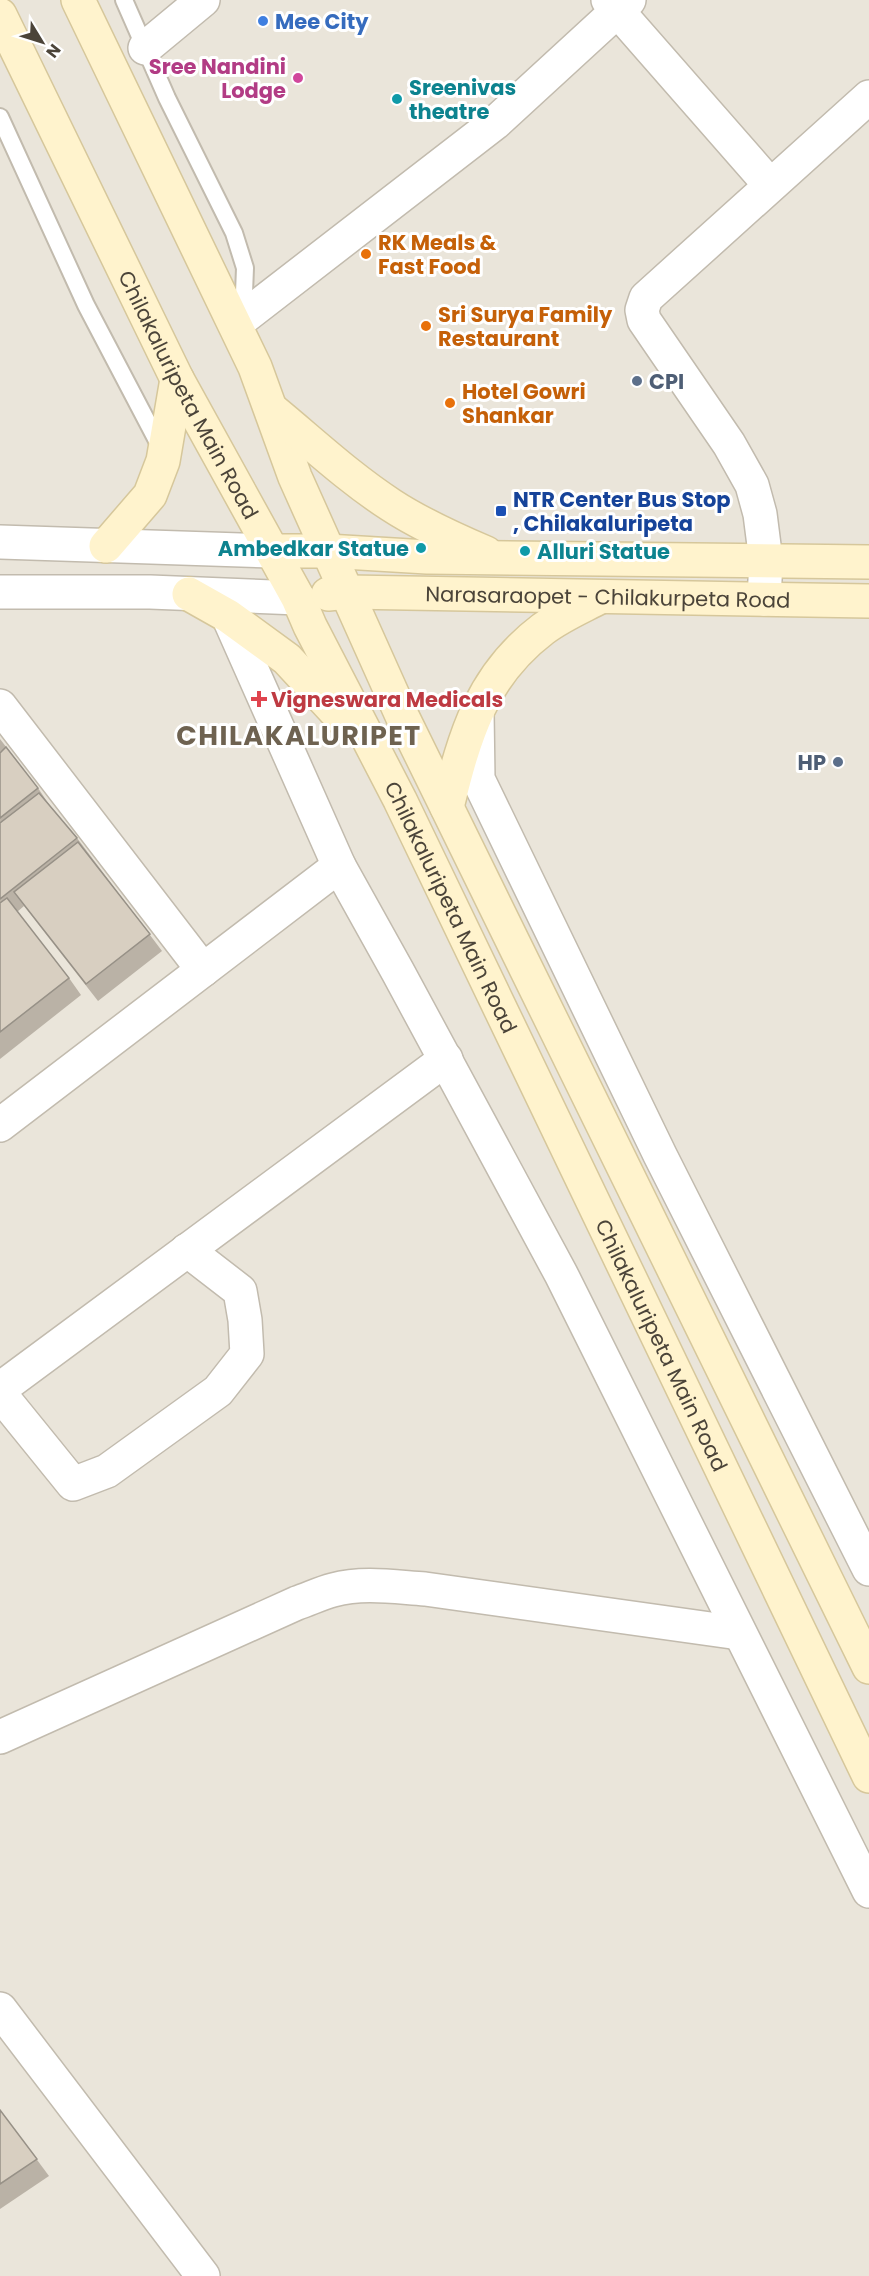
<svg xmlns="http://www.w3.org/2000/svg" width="869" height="2276" font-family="Poppins,sans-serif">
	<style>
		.residential { fill: #eae5da }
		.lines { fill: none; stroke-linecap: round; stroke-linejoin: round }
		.service-casing { stroke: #c2bbae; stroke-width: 20 }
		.minor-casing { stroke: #c2bbae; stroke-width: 36 }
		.tertiary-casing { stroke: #c2bbae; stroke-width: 36 }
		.secondary-casing { stroke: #d6c79b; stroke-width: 36 }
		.service { stroke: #fff; stroke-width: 16 }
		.minor { stroke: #fff; stroke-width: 33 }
		.tertiary { stroke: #fff; stroke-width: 33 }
		.secondary { stroke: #fff3cd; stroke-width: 33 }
		.wall { fill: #bab2a6 }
		.building { fill: #d8cfc1; stroke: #979187; stroke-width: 1.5 }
		.shop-dot { fill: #3f7fe0; stroke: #fff; stroke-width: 2 }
		.hotel-dot { fill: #d1479c; stroke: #fff; stroke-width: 2 }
		.culture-dot { fill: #0f9aa8; stroke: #fff; stroke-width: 2 }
		.food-dot { fill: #e8710a; stroke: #fff; stroke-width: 2 }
		.service-dot { fill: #5c6f8a; stroke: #fff; stroke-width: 2 }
		.transit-dot { fill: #1a4fb4; stroke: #fff; stroke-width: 2 }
		.health-dot { fill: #e0444e; stroke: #fff; stroke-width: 2 }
		.labels { text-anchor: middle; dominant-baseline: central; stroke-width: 6; stroke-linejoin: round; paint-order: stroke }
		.shop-label { font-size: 21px; font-weight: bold; fill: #366cbe; stroke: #fff; text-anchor: start }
		.hotel-label { font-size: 21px; font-weight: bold; fill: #b23c85; stroke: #fff; text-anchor: end }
		.culture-label { font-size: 21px; font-weight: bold; fill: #0d838f; stroke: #fff; text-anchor: start }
		.food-label { font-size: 21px; font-weight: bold; fill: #c56008; stroke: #fff; text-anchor: start }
		.service-label { font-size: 21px; font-weight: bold; fill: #4e5e75; stroke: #fff; text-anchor: start }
		.street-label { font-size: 21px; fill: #4b4439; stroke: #fff }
		.transit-label { font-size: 21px; font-weight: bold; fill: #164399; stroke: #fff; text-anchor: start }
		.health-label { font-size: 21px; font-weight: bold; fill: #be3a42; stroke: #fff; text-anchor: start }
		.district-label { font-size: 27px; font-weight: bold; letter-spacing: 1.5px; fill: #6e6250; stroke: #fff }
	</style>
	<rect width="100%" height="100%" fill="#f6f3ec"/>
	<rect class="residential" x="0" y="0" width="869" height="2276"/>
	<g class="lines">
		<defs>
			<g id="service">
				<path d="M124,0L167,98L234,233L245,268L244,293L238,317"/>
				<path d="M0,117L86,305L161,448"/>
			</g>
			<g id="minor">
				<path d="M608,0L770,185"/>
				<path d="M145,48L203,0"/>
				<path d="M235,324L495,123L629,0"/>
				<path d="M764,599L766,561L760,514L752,485L729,444L644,320L642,310L646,298L869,97"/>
				<path d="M0,706L203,970"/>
				<path d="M0,1125L339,866"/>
				<path d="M0,1389L446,1059"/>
				<path d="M0,1394L73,1484L107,1471L218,1391L247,1354L245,1320L240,1291L187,1250"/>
				<path d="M0,1737L297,1603C309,1599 321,1593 333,1590C363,1582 394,1587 425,1589L739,1633"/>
				<path d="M0,2009L203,2276"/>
			</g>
			<g id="tertiary">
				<path d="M0,542L273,551"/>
				<path d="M0,592H150L298,598"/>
				<path d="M228,616L339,866L398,972L561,1274L869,1891"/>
				<path d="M477,712L478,779L660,1155L869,1569"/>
			</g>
			<g id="secondary">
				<path d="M78,0L255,367L295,477L403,718L869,1667"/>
				<path id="s1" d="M0,15L177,379L298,598L310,626L400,800L869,1776"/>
				<path d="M272,410C311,442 348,477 391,505C420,524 453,539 486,553"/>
				<path d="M106,546L150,495L163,461L177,379"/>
				<path d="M273,551H327L427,557L869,562"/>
				<path d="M189,594L228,616L287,659L350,727"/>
				<path id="s2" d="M328,594L348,592L869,601"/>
				<path d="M447,807C465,735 481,676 543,629C560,616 581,607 600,597"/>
			</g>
		</defs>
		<use href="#service" class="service-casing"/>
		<use href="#minor" class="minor-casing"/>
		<use href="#tertiary" class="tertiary-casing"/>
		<use href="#secondary" class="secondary-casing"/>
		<use href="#service" class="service"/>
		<use href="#minor" class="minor"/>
		<use href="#tertiary" class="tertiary"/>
		<use href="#secondary" class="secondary"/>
	</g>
	<g class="wall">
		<path d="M0,739L38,788L50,806L77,838L162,951L98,1001L24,906L17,912L69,978L81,995L0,1059Z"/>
		<path d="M0,2110L49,2176L0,2209Z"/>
	</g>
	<g class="building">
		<path d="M6,747L38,788L0,818V753Z"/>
		<path d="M39,793L77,838L0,899V823Z"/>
		<path d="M78,842L150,934L86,984L14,892Z"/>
		<path d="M7,898L69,978L0,1032V903Z"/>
		<path d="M0,2110L37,2159L0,2184Z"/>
	</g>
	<circle class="shop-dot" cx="263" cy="21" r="6"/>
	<circle class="hotel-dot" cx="298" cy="78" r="6"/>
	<g class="culture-dot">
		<circle cx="397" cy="99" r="6"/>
		<circle cx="421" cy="548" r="6"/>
		<circle cx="525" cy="551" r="6"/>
	</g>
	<g class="food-dot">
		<circle cx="366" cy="254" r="6"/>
		<circle cx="426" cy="326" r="6"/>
		<circle cx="450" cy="403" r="6"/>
	</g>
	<g class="service-dot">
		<circle cx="637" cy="381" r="6"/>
		<circle cx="838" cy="762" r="6"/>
	</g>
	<rect class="transit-dot" x="495" y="505" width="12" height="12" rx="3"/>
	<path class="health-dot" d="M256 690h6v6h6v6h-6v6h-6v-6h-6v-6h6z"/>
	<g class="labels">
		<g class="shop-label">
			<text x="275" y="21">Mee City</text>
		</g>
		<g class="hotel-label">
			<text x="286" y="66">Sree Nandini<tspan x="286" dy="24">Lodge</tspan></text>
		</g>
		<g class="culture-label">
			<text x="409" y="87">Sreenivas<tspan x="409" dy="24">theatre</tspan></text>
			<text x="409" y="548" text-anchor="end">Ambedkar Statue</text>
			<text x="537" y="551">Alluri Statue</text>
		</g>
		<g class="food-label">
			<text x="378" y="242">RK Meals &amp;<tspan x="378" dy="24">Fast Food</tspan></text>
			<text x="438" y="314">Sri Surya Family<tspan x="438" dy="24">Restaurant</tspan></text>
			<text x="462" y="391">Hotel Gowri<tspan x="462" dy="24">Shankar</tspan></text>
		</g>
		<g class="service-label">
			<text x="649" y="381">CPI</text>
			<text x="826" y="762" text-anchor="end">HP</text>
		</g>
		<g class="street-label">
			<text stroke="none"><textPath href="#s1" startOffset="424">Chilakaluripeta Main Road</textPath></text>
			<text stroke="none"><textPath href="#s2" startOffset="280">Narasaraopet - Chilakurpeta Road</textPath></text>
			<text stroke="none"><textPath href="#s1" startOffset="1000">Chilakaluripeta Main Road</textPath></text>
			<text stroke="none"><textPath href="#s1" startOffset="1486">Chilakaluripeta Main Road</textPath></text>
		</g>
		<g class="transit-label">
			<text x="513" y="499">NTR Center Bus Stop<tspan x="513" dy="24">, Chilakaluripeta</tspan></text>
		</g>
		<g class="health-label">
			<text x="271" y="699">Vigneswara Medicals</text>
		</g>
		<g class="district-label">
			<text x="299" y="735">CHILAKALURIPET</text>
		</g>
	</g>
	<g transform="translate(42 42) rotate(128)" stroke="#ffffff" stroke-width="4.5" paint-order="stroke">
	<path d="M0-4.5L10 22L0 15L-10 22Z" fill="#4b4439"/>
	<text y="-9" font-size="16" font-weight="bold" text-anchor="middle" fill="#4b4439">N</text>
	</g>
</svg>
